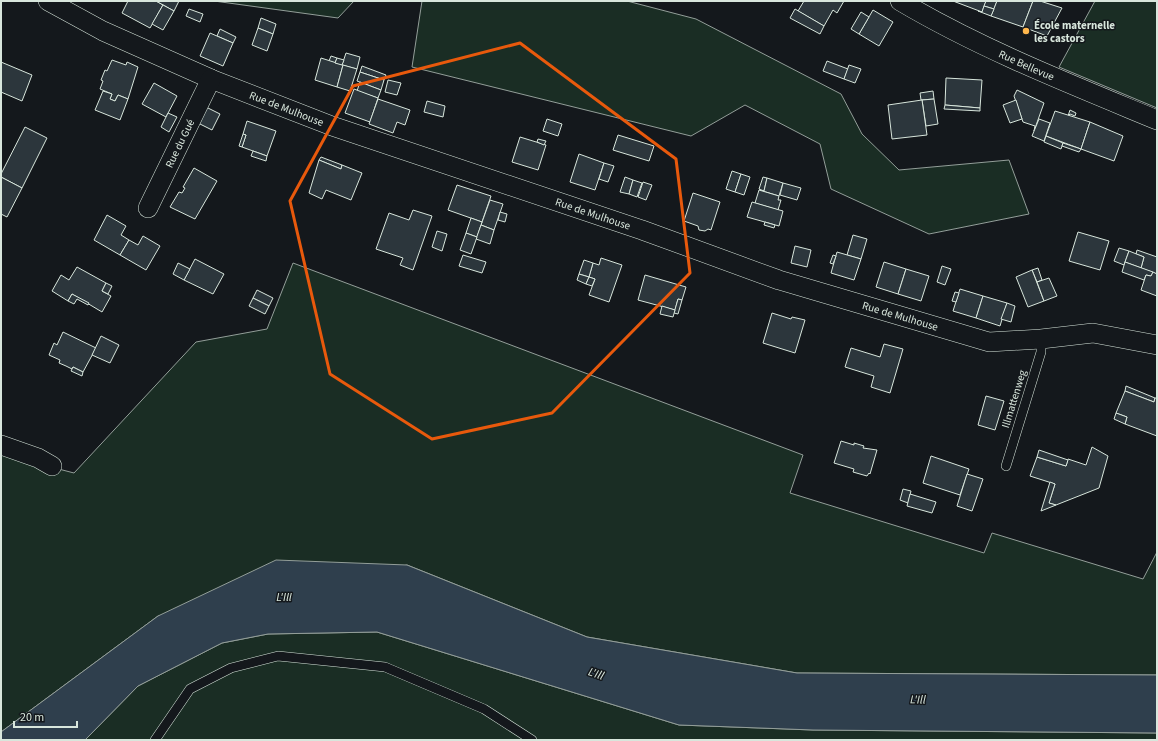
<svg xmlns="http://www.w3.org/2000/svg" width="1158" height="741" font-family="'Source Sans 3',sans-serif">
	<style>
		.green { fill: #1a2d24; stroke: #939e99 }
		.water { fill: #2f3f4d; stroke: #939e99 }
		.building { fill: #2c363c; stroke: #d8e6dc }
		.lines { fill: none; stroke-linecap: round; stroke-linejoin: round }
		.service-casing { stroke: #d8e6dc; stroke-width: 10 }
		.minor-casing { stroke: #d8e6dc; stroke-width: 20 }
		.service { stroke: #14181c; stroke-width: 9 }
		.minor { stroke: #14181c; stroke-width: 19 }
		.marked { fill: none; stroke: #e8590c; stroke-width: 3; stroke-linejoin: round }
		.poi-dot { fill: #ffb74d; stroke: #14181c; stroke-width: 1.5 }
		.labels { text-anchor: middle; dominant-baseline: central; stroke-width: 3; stroke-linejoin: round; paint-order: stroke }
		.poi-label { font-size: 11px; font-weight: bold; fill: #d8e6dc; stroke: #14181c; text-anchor: start }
		.street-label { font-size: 11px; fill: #d8e6dc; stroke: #14181c }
		.water-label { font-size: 12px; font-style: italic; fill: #d8e6dc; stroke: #14181c }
	</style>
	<rect width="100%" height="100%" fill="#14181c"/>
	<g class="green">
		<path d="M214,1H354L338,18Z"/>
		<path d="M422,1H627L696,19L841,94L862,134L899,170L1009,160L1029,214L929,234L831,189L820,144L745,105L691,136L412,67Z"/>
		<path d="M1095,1H1157V108L1059,67Z"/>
		<path d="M293,263L803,455L790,493L984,553L992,533L1143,579L1157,552V675L797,673L587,637L407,565L158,616L1,732V454L74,473L196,342L267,329Z"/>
		<path d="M377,632L679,725L813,730L1157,733V740H85L138,686L222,643L268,634Z"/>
	</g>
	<path class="water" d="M276,560L407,565L587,637L797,673L1157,675V733L813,730L679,725L377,632L268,634L222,643L138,686L85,740H1V732L158,616Z"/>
	<g class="building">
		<path d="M128,1H156L163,5L150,28L122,13Z"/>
		<path d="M156,1H179L174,11Z"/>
		<path d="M804,1H844L837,13L833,10L824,26L798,11Z"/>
		<path d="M953,1H986L982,12Z"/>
		<path d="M986,1H997L994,9L984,6Z"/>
		<path d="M997,1H1033L1023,27L991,16Z"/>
		<path d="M1033,1H1040L1062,8L1047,36L1023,27Z"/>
		<path d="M163,5L174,11L163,30L152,24Z"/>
		<path d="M984,6L994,9L991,16L978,11L982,12Z"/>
		<path d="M189,9L203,14L200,22L186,16Z"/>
		<path d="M795,9L824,26L820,34L790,18Z"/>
		<path d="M873,10L893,22L879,46L859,34Z"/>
		<path d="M861,12L869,17L859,34L851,29Z"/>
		<path d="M261,18L276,24L273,34L258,28Z"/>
		<path d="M258,28L273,34L267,51L252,45Z"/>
		<path d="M220,29L236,37L233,43L217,36Z"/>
		<path d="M210,33L233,43L223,66L200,56Z"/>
		<path d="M346,53L360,57L357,69L342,65Z"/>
		<path d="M331,56L337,58L335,63L329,61Z"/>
		<path d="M321,58L343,65L337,87L315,80Z"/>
		<path d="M337,58L344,60L342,65L335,63Z"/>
		<path d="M112,60L126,65L127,62L138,67L128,99L118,95L115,101L110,99L112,94L100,89L103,81L101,80L105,70L107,71Z"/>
		<path d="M827,61L848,69L844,79L823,71Z"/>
		<path d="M1,62L32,75L22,101L1,92Z"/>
		<path d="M343,65L357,69L350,91L337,87Z"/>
		<path d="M849,65L861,69L855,83L844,79Z"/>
		<path d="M362,66L386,75L384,80L360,72Z"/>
		<path d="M360,72L384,80L381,90L357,81Z"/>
		<path d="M946,78L982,80L980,108L945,105Z"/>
		<path d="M388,80L401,83L397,95L385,92Z"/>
		<path d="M360,82L381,90L378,98L357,91Z"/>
		<path d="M154,83L177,96L166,117L142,104Z"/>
		<path d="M354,89L378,98L370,122L345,113Z"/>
		<path d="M1017,90L1044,103L1034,131L1035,126L1023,122L1014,96Z"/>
		<path d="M103,91L112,94L110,99L115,101L118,95L128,99L120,120L95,110Z"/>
		<path d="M933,91L934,99L921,100L920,93Z"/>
		<path d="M378,99L410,110L405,125L397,122L393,133L369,124Z"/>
		<path d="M934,99L938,124L926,126L922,100Z"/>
		<path d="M922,100L927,135L892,139L888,105Z"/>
		<path d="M1016,100L1022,119L1010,123L1003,105Z"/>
		<path d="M427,101L445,106L443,117L424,112Z"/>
		<path d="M945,105L980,108V111L944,109Z"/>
		<path d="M204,106L220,114L212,130L196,122Z"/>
		<path d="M1070,110L1076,113L1075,116L1070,114L1068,116Z"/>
		<path d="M1055,111L1090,122L1081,149L1046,136Z"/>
		<path d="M168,113L177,117L169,132L161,127Z"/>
		<path d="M547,119L562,124L558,136L543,131Z"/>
		<path d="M1039,119L1050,123L1044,141L1032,136Z"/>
		<path d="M247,121L276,131L267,156L242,147L246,135L243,134Z"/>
		<path d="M1090,122L1123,136L1114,161L1081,149Z"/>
		<path d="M25,127L47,138L22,188L1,177V174Z"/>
		<path d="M243,134L246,135L242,147L239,146Z"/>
		<path d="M618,135L654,146L649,161L613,150Z"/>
		<path d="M1046,136L1063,143L1061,149L1044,142Z"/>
		<path d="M520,137L546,145L538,170L512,162Z"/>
		<path d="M538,139L546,141L544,145L537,142Z"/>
		<path d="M1063,143L1081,149L1079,152L1062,146Z"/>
		<path d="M253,151L267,156L266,161L251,156Z"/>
		<path d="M579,154L604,163L595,190L570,182Z"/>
		<path d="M321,157L342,165L341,169L319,160Z"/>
		<path d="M319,160L341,169L342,165L362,173L351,200L326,190L322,199L309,193Z"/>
		<path d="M604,163L614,166L608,182L599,179Z"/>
		<path d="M194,168L217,181L195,219L170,207L179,192L182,193L185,188L183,187Z"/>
		<path d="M732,171L741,174L735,192L726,189Z"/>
		<path d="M741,174L750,177L744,195L735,192Z"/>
		<path d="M1,177L22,188L7,217L1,214Z"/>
		<path d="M625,177L633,180L629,194L620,192Z"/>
		<path d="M763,177L767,178L764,191L759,189Z"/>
		<path d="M767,178L783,183L779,196L759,190L764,191Z"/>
		<path d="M633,180L642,183L637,197L629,194Z"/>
		<path d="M643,182L652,185L646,200L638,197Z"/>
		<path d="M783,183L801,188L797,200L780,195Z"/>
		<path d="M457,185L491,196L482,222L448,210Z"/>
		<path d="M759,190L779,196L778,200H781L778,210L755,203Z"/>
		<path d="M693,193L720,202L711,230L708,229L705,231L699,230L698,226L684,221Z"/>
		<path d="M490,200L503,204L494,230L481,225Z"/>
		<path d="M752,202L783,211L779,226L747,217Z"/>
		<path d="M413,210L432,216L413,270L400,265L403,258L376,249L389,213L409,220Z"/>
		<path d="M500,212L507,214L505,222L498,220Z"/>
		<path d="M107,215L126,226L121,235L129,240L120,255L94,240Z"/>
		<path d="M471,218L482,222L477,237L466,233Z"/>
		<path d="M765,222L775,225L774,228L764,225Z"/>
		<path d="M481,225L494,230L490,244L476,239Z"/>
		<path d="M437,231L447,234L442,251L432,247Z"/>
		<path d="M1078,232L1109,241L1100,270L1069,261Z"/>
		<path d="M466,233L477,237L471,254L460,250Z"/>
		<path d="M853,235L867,239L861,259L847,255Z"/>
		<path d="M143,236L160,246L146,270L120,255L129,240L138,245Z"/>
		<path d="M795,246L811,250L807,267L791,263Z"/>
		<path d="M1119,248L1129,251L1124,265L1114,261Z"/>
		<path d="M1137,250L1157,257V274L1141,268L1144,257L1136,254Z"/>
		<path d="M1129,251L1144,257L1141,268L1125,262Z"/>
		<path d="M837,252L861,259L854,280L831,273Z"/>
		<path d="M463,255L486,262L482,273L459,266Z"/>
		<path d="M833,255L836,256L833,264L830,263Z"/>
		<path d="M601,258L622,265L609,302L589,295L595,279L589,277L593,263L599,265Z"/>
		<path d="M195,259L224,274L213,294L184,280Z"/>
		<path d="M584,260L593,263L589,277L579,274Z"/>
		<path d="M884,262L906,269L898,294L876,287Z"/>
		<path d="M1125,262L1153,272L1151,276L1146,275L1144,280L1122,272Z"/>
		<path d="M178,263L190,269L184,280L173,274Z"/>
		<path d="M942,266L951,269L945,285L937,282Z"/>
		<path d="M77,267L106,283L102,291L111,296L102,312L72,294L68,301L52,291L61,275L69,280Z"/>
		<path d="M1038,268L1042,280L1037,282L1032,270Z"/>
		<path d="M906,269L929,276L921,301L898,294Z"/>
		<path d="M1032,270L1044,301L1028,307L1016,277Z"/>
		<path d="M1153,272L1157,274V296L1141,290L1146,275L1151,276Z"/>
		<path d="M579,274L589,277L586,284L577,280Z"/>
		<path d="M645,275L686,287L682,300L678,299L675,310L638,300Z"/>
		<path d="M589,277L595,279L592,286L586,284Z"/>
		<path d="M1049,278L1057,296L1044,301L1037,282Z"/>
		<path d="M106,283L112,286L108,294L102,291Z"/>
		<path d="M960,289L983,296L976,318L953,311Z"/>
		<path d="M257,290L273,298L269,306L253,298Z"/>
		<path d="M955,292L959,293L956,302L952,301Z"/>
		<path d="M72,294L89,303L88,305L77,299L74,304L68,301Z"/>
		<path d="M983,296L1007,303L1000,326L976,318Z"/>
		<path d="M253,298L269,306L265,314L249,306Z"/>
		<path d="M678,299L682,300L678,314L674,313Z"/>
		<path d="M1007,303L1015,306L1011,322L1001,319Z"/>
		<path d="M662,306L675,310L673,317L660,314Z"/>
		<path d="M772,313L791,319L792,317L805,320L795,353L763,343Z"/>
		<path d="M63,332L96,348L83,372L73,367L72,369L66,366L59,363L60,360L49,355L54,343L57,345Z"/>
		<path d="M101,336L119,345L110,363L92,355Z"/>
		<path d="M884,344L903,349L890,393L871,387L874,376L845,367L851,348L880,357Z"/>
		<path d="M73,367L83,372L82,376L71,371Z"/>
		<path d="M1126,386L1155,398L1154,402L1125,391Z"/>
		<path d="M1125,391L1154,402L1155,398H1157V436L1125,424L1127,417L1116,413Z"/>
		<path d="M986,396L1004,401L995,430L978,425Z"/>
		<path d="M1116,413L1127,417L1125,424L1114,419Z"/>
		<path d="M841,441L854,445V443L864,446L863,448L877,450L870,474L869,473L867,476L853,472L854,469L834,463Z"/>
		<path d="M1092,447L1108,456L1099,488L1056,505L1049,503L1055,484L1030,476L1037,457L1066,466L1068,459L1086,465Z"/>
		<path d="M1039,450L1068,460L1066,466L1037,457Z"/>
		<path d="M931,456L969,469L960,495L923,483Z"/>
		<path d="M967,474L983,479L972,511L957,506Z"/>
		<path d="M1050,482L1055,484L1049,503L1056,505L1041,511Z"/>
		<path d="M903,489L911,491L908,503L900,500Z"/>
		<path d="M910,494L936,502L932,513L907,506Z"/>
	</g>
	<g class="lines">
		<defs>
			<g id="service">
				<path d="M1006,466L1041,352V339"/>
				<path d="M155,740L190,689L231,668L278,656L385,667L484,709L532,740"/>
			</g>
			<g id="minor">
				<path id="s1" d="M48,1L103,31L211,79L332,126L642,230L779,280L989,342L1041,339L1093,333L1157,345"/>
				<path id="s2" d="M900,1C981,49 1070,84 1157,120"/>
				<path id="s3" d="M148,208L211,79"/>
				<path d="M1,445L38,458L52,466"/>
			</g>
		</defs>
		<use href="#service" class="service-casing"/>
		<use href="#minor" class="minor-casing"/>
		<use href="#service" class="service"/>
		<use href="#minor" class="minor"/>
	</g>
	<path class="marked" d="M520,43L676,159L690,273L552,413L432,439L330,374L290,201L353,86Z"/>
	<circle class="poi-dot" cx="1026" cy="31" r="4"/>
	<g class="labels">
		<g class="poi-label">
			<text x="1034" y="25">École maternelle<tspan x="1034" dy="13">les castors</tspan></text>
		</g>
		<g class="street-label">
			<text stroke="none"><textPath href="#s2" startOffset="142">Rue Bellevue</textPath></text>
			<text stroke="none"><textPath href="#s1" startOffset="262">Rue de Mulhouse</textPath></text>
			<text stroke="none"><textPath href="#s3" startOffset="72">Rue du Gué</textPath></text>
			<text stroke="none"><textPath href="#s1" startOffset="586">Rue de Mulhouse</textPath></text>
			<text stroke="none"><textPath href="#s1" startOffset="910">Rue de Mulhouse</textPath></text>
			<text transform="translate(1014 399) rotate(-73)">Illmattenweg</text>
		</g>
		<g class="water-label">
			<text x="284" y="597">L'Ill</text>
			<text transform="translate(596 674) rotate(19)">L'Ill</text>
			<text transform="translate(918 700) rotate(1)">L'Ill</text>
		</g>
	</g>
	<rect width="1158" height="741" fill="none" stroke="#d8e6dc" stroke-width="4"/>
	<path d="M14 721v6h63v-6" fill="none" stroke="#d8e6dc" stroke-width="2"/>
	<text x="20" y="721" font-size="12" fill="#d8e6dc" stroke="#14181c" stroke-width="3" paint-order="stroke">20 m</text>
</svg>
